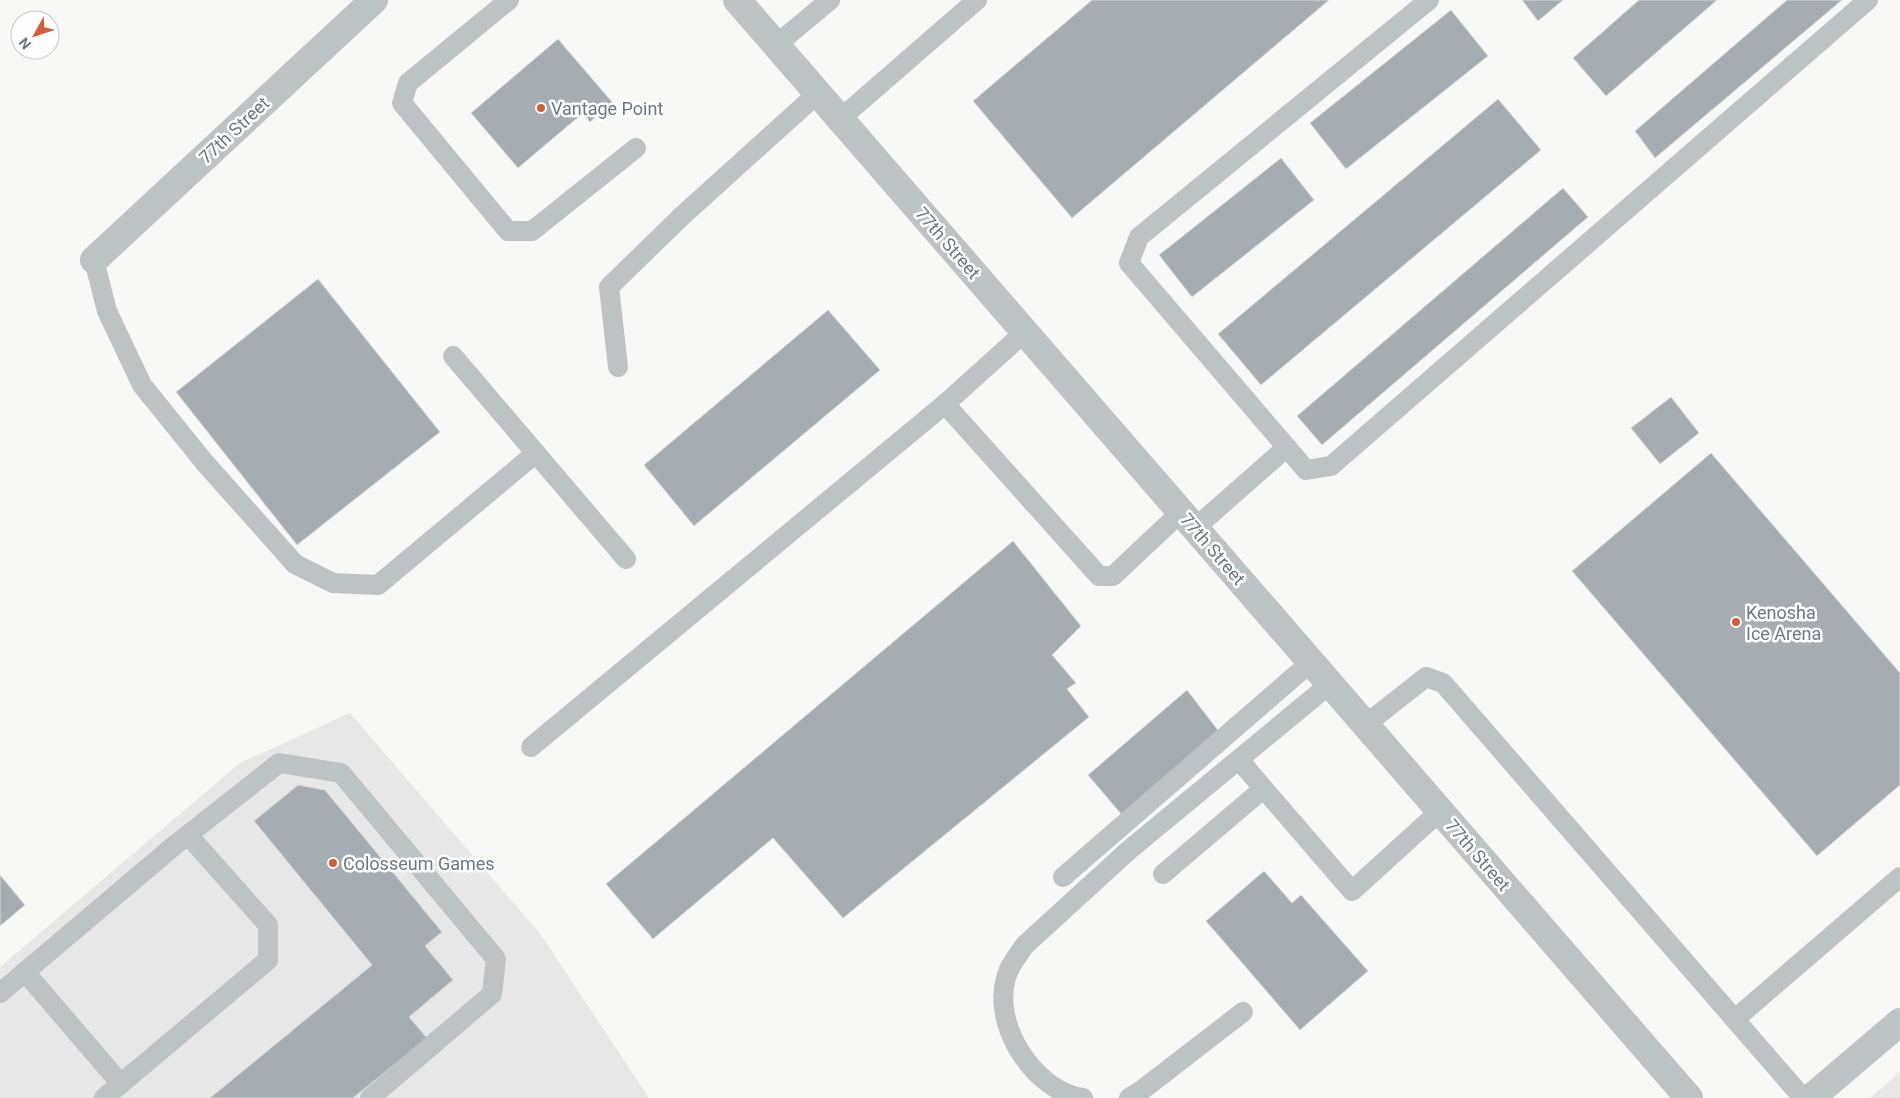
<svg xmlns="http://www.w3.org/2000/svg" width="1900" height="1098" font-family="Roboto,sans-serif">
	<style>
		.built { fill: #e6e7e6 }
		.building { fill: #a5adb2; stroke: #dadad8 }
		.lines { fill: none; stroke-linecap: round; stroke-linejoin: round }
		.service { stroke: #bdc2c5; stroke-width: 20 }
		.minor { stroke: #bdc2c5; stroke-width: 28 }
		.tertiary { stroke: #bdc2c5; stroke-width: 28 }
		.poi-dot { fill: #d35d3b; stroke: #fff; stroke-width: 2 }
		.labels { text-anchor: middle; dominant-baseline: central; stroke-width: 5; stroke-linejoin: round; paint-order: stroke }
		.poi-label { font-size: 18px; fill: #6a7884; stroke: #fff; text-anchor: start }
		.street-label { font-size: 18px; fill: #6a7884; stroke: #fff }
	</style>
	<rect width="100%" height="100%" fill="#f8f8f6"/>
	<g class="built">
		<path d="M350,713L541,935L649,1098H0V967L240,763Z"/>
		<path d="M1900,1072V1098H1870Z"/>
	</g>
	<g class="building">
		<path d="M1092,0H1329L1072,218L973,101Z"/>
		<path d="M1522,0H1563L1538,21Z"/>
		<path d="M1639,0H1717L1606,96L1573,58Z"/>
		<path d="M1787,0H1842L1655,158L1635,131Z"/>
		<path d="M1451,10L1488,56L1346,169L1310,123Z"/>
		<path d="M558,39L612,102L590,122L583,113L518,168L471,113Z"/>
		<path d="M1498,99L1541,150L1261,385L1218,334Z"/>
		<path d="M1281,158L1314,200L1192,297L1159,255Z"/>
		<path d="M1563,188L1588,217L1322,445L1297,416Z"/>
		<path d="M318,279L440,432L297,545L176,392Z"/>
		<path d="M828,310L880,370L694,526L644,465Z"/>
		<path d="M1671,397L1699,433L1660,464L1631,428Z"/>
		<path d="M1711,453L1900,673V785L1817,856L1572,571Z"/>
		<path d="M1013,541L1081,626L1052,655L1076,683L1067,689L1089,717L843,918L773,838L653,939L606,884Z"/>
		<path d="M1187,690L1220,733L1122,815L1088,775Z"/>
		<path d="M298,785L325,790L442,932L425,946L453,980L409,1017L427,1038L353,1098H210L372,965L254,821Z"/>
		<path d="M1264,871L1292,903L1301,895L1368,971L1300,1030L1206,921Z"/>
		<path d="M0,875L25,905L0,926Z"/>
	</g>
	<g class="lines">
		<g class="service">
			<path d="M509,0L408,83L402,103L508,231H532L636,148"/>
			<path d="M1429,0L1139,237L1129,263L1306,470L1331,466L1868,0"/>
			<path d="M776,45L830,0"/>
			<path d="M840,119L977,0"/>
			<path d="M94,260L107,311L142,385L205,463L295,564L333,583L378,585L536,453"/>
			<path d="M1025,332L945,404L1099,576H1113L1181,512"/>
			<path d="M453,356L626,559"/>
			<path d="M618,367L609,287L682,216L818,93"/>
			<path d="M1195,528L1287,447"/>
			<path d="M1365,725L1426,677L1443,683L1803,1098"/>
			<path d="M531,747L945,404"/>
			<path d="M1239,760L1352,891L1440,811"/>
			<path d="M1163,874L1263,789"/>
			<path d="M1063,877L1311,662"/>
			<path d="M25,972L121,1084"/>
			<path d="M0,993L175,845L279,763L341,773L496,959L492,994L370,1098"/>
			<path d="M1735,1019L1900,877"/>
			<path d="M104,1098L268,960V925L188,835"/>
			<path d="M1083,1098C1034,1091 992,1025 1006,978C1009,966 1018,955 1025,945L1129,850L1330,684"/>
			<path d="M1129,1098L1142,1090L1243,1012"/>
		</g>
		<g class="minor">
			<path d="M737,0L1689,1098"/>
			<path d="M94,260L374,0"/>
		</g>
		<path class="tertiary" d="M1811,1098L1900,1022"/>
	</g>
	<g class="poi-dot">
		<circle cx="541" cy="108" r="5"/>
		<circle cx="1736" cy="622" r="5"/>
		<circle cx="333" cy="863" r="5"/>
	</g>
	<g class="labels">
		<g class="poi-label">
			<text x="551" y="108">Vantage Point</text>
			<text x="1746" y="612">Kenosha<tspan x="1746" dy="21">Ice Arena</tspan></text>
			<text x="343" y="863">Colosseum Games</text>
		</g>
		<g class="street-label">
			<text transform="translate(234 130) rotate(-43)">77th Street</text>
			<text transform="translate(948 243) rotate(49)">77th Street</text>
			<text transform="translate(1213 549) rotate(49)">77th Street</text>
			<text transform="translate(1478 855) rotate(49)">77th Street</text>
		</g>
	</g>
	<g transform="translate(35 35) rotate(230)"><circle r="24" fill="#ffffff" stroke="#c3c9ce"/>
	<path d="M0-4L9 19L0 12L-9 19Z" fill="#d35d3b"/>
	<text y="-8" font-size="14" font-weight="bold" text-anchor="middle" fill="#6a7884">N</text>
	</g>
</svg>
